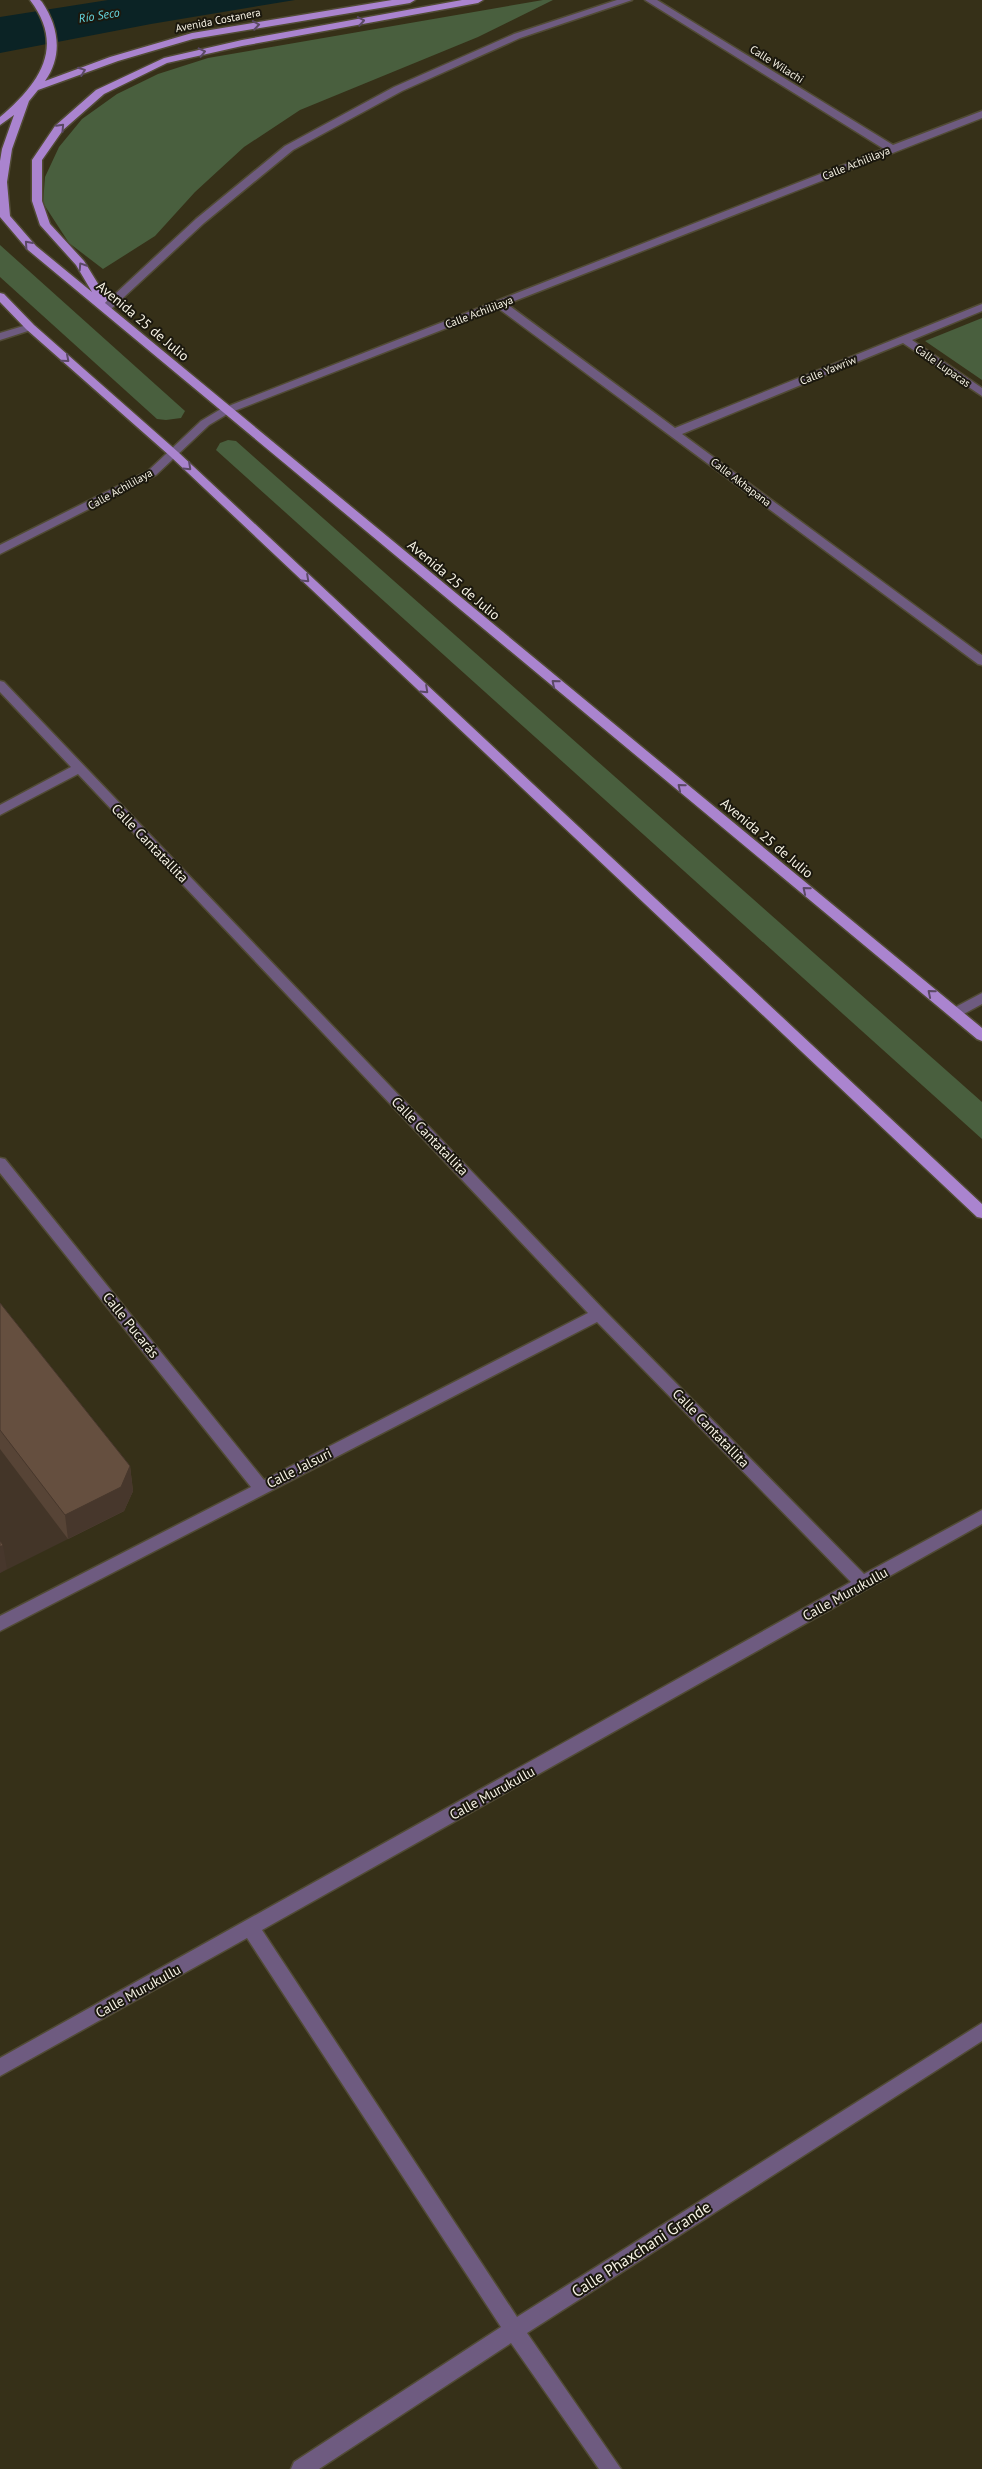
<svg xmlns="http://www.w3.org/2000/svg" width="982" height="2469" font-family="'PT Sans',sans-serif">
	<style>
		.education { fill: #433528 }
		.green { fill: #495f3e }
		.water { fill: #0b2325 }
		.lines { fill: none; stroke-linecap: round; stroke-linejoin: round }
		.minor-casing { stroke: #514b35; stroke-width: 3 }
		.major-casing { stroke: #514b35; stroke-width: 3 }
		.minor { fill: #6e5b80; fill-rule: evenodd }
		.major { fill: #aa84cf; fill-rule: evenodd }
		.wall { fill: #574436 }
		.shaded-wall { fill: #47372c }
		.building { fill: #654f3f; stroke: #47372c }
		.oneway { stroke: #5b4965 }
		.labels { text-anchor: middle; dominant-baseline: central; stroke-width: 4; stroke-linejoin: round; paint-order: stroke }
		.far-street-label { font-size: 11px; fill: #f7f3e5; stroke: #1b180e }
		.far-water-label { font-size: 12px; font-style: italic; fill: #66d8e1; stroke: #1b180e }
		.street-label { font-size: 14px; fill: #f7f3e5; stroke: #1b180e }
		.near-street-label { font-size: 16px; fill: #f7f3e5; stroke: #1b180e }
	</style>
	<rect width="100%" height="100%" fill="#363018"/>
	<path class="education" d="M0,1322L133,1491L124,1511L0,1573Z"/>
	<g class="green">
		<path d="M543,0H553L478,37L300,110L244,147L195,192L155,236L103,269L69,243L43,203L45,177L59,147L82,119L117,94L158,74L208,58Z"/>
		<path d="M0,245L185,411L181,418L166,420L157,419L0,277Z"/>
		<path d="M982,318V380L925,341Z"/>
		<path d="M228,440L236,441L982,1102V1139L216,450L220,443Z"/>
	</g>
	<path class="water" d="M108,0H295L151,24L0,53V17Z"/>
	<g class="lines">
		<defs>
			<g id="minor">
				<path d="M617,0H632L520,38L402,91L293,150L204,223L110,310H102L100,308L196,219L285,146L394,87L514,34Z"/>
				<path d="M645,0H657L893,145L982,111V118L507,304L675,428L982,304V311L912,340L982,388V396L903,343L682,434L982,655V665L978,664L498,308L229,413L209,425L156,475L0,554V545L148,471L201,421L221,409L884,149Z"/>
				<path d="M30,324L36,327L34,329L0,340V333Z"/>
				<path d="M0,681L4,682L604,1310L864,1574L982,1510V1524L262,1930L517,2317L982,2023V2041L527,2333L621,2469H599L511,2343L319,2469H291L294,2462L501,2327L247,1938L0,2076V2058L851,1582L597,1322L0,1631V1616L251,1487L0,1173V1158L5,1159L264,1480L588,1313L78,774L0,815V805L71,767L0,692Z"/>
				<path d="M982,993V1004L960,1016H950L948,1013L950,1010Z"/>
			</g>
			<g id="major">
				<path d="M30,0H40L42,2C59,27 63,56 45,81L110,57L192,33L392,0H415L410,3L193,39L118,61L38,90L29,101L12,149L7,182L10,216L36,246L92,292L76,265L40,225L32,201V160L55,126L96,90L164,58L242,40L462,0H483L478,3L242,46L167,63L104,94L63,130L42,160V201L50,224L84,261L108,300L105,303L982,1028V1041L977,1039L28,250L0,217V161L2,149L14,115L0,125V117C39,84 66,47 30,0Z"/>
				<path d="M0,293L4,294L34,325L178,452L982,1204V1218L977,1217L170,456L26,329L0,302Z"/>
			</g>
		</defs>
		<use href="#minor" class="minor-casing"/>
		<use href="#major" class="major-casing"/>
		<use href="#minor" class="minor"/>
		<use href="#major" class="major"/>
	</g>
	<path class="wall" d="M0,1303L130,1466L133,1491L124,1511L68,1539L0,1449Z"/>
	<g class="shaded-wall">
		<path d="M130,1466L133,1491L124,1511L68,1539L65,1515Z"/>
		<path d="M3,1545L7,1569L0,1573V1547Z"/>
	</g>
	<g class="building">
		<path d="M0,1303L130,1466L121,1487L65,1515L0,1430Z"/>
		<path d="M0,1541L3,1545L0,1547Z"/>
	</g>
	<defs><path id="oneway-chevron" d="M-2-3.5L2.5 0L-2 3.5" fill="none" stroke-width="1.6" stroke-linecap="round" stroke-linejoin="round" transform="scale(1.25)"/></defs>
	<g class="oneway">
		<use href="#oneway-chevron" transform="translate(361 21) rotate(-10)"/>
		<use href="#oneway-chevron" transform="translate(256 25) rotate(-9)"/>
		<use href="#oneway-chevron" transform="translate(202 52) rotate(-13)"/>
		<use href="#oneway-chevron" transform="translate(82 71) rotate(-21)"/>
		<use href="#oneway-chevron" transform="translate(61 127) rotate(-47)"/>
		<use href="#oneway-chevron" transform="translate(28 244) rotate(-132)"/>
		<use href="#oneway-chevron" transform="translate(82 266) rotate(-123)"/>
		<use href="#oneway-chevron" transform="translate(66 359) rotate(41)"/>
		<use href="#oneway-chevron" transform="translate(188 467) rotate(43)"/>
		<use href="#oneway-chevron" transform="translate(306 579) rotate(43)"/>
		<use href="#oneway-chevron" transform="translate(555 683) rotate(-140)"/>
		<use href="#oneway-chevron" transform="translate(425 690) rotate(43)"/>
		<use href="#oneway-chevron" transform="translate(681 787) rotate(-140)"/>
		<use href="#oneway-chevron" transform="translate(806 890) rotate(-140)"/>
		<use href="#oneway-chevron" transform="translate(931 993) rotate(-140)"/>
	</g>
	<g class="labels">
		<g class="far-street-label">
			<text transform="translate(218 20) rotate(-11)">Avenida Costanera</text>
			<text transform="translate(777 64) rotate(32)">Calle Wilachi</text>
			<text transform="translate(856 163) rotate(-22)">Calle Achililaya</text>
			<text transform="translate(479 312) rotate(-21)">Calle Achililaya</text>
			<text transform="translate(943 366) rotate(35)">Calle Lupacas</text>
			<text transform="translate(828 370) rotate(-22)">Calle Yawriw</text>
			<text transform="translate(741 482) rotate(37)">Calle Akhapana</text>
			<text transform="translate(120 489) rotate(-29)">Calle Achililaya</text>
		</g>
		<g class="far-water-label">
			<text transform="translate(99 15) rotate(-9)">Río Seco</text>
		</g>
		<g class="street-label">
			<text transform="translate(143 321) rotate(40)">Avenida 25 de Julio</text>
			<text transform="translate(454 580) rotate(40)">Avenida 25 de Julio</text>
			<text transform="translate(767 838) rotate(40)">Avenida 25 de Julio</text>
			<text transform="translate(150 843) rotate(46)">Calle Cantatallita</text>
			<text transform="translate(430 1136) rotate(46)">Calle Cantatallita</text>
			<text transform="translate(131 1325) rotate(51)">Calle Pucarás</text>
			<text transform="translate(711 1428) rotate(46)">Calle Cantatallita</text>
			<text transform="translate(299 1468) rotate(-27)">Calle Jalsuri</text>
			<text transform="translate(845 1594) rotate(-29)">Calle Murukullu</text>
			<text transform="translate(492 1793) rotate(-29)">Calle Murukullu</text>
			<text transform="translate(138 1991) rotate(-29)">Calle Murukullu</text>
		</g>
		<g class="near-street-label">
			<text transform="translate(641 2249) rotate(-33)">Calle Phaxchani Grande</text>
		</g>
	</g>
</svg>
